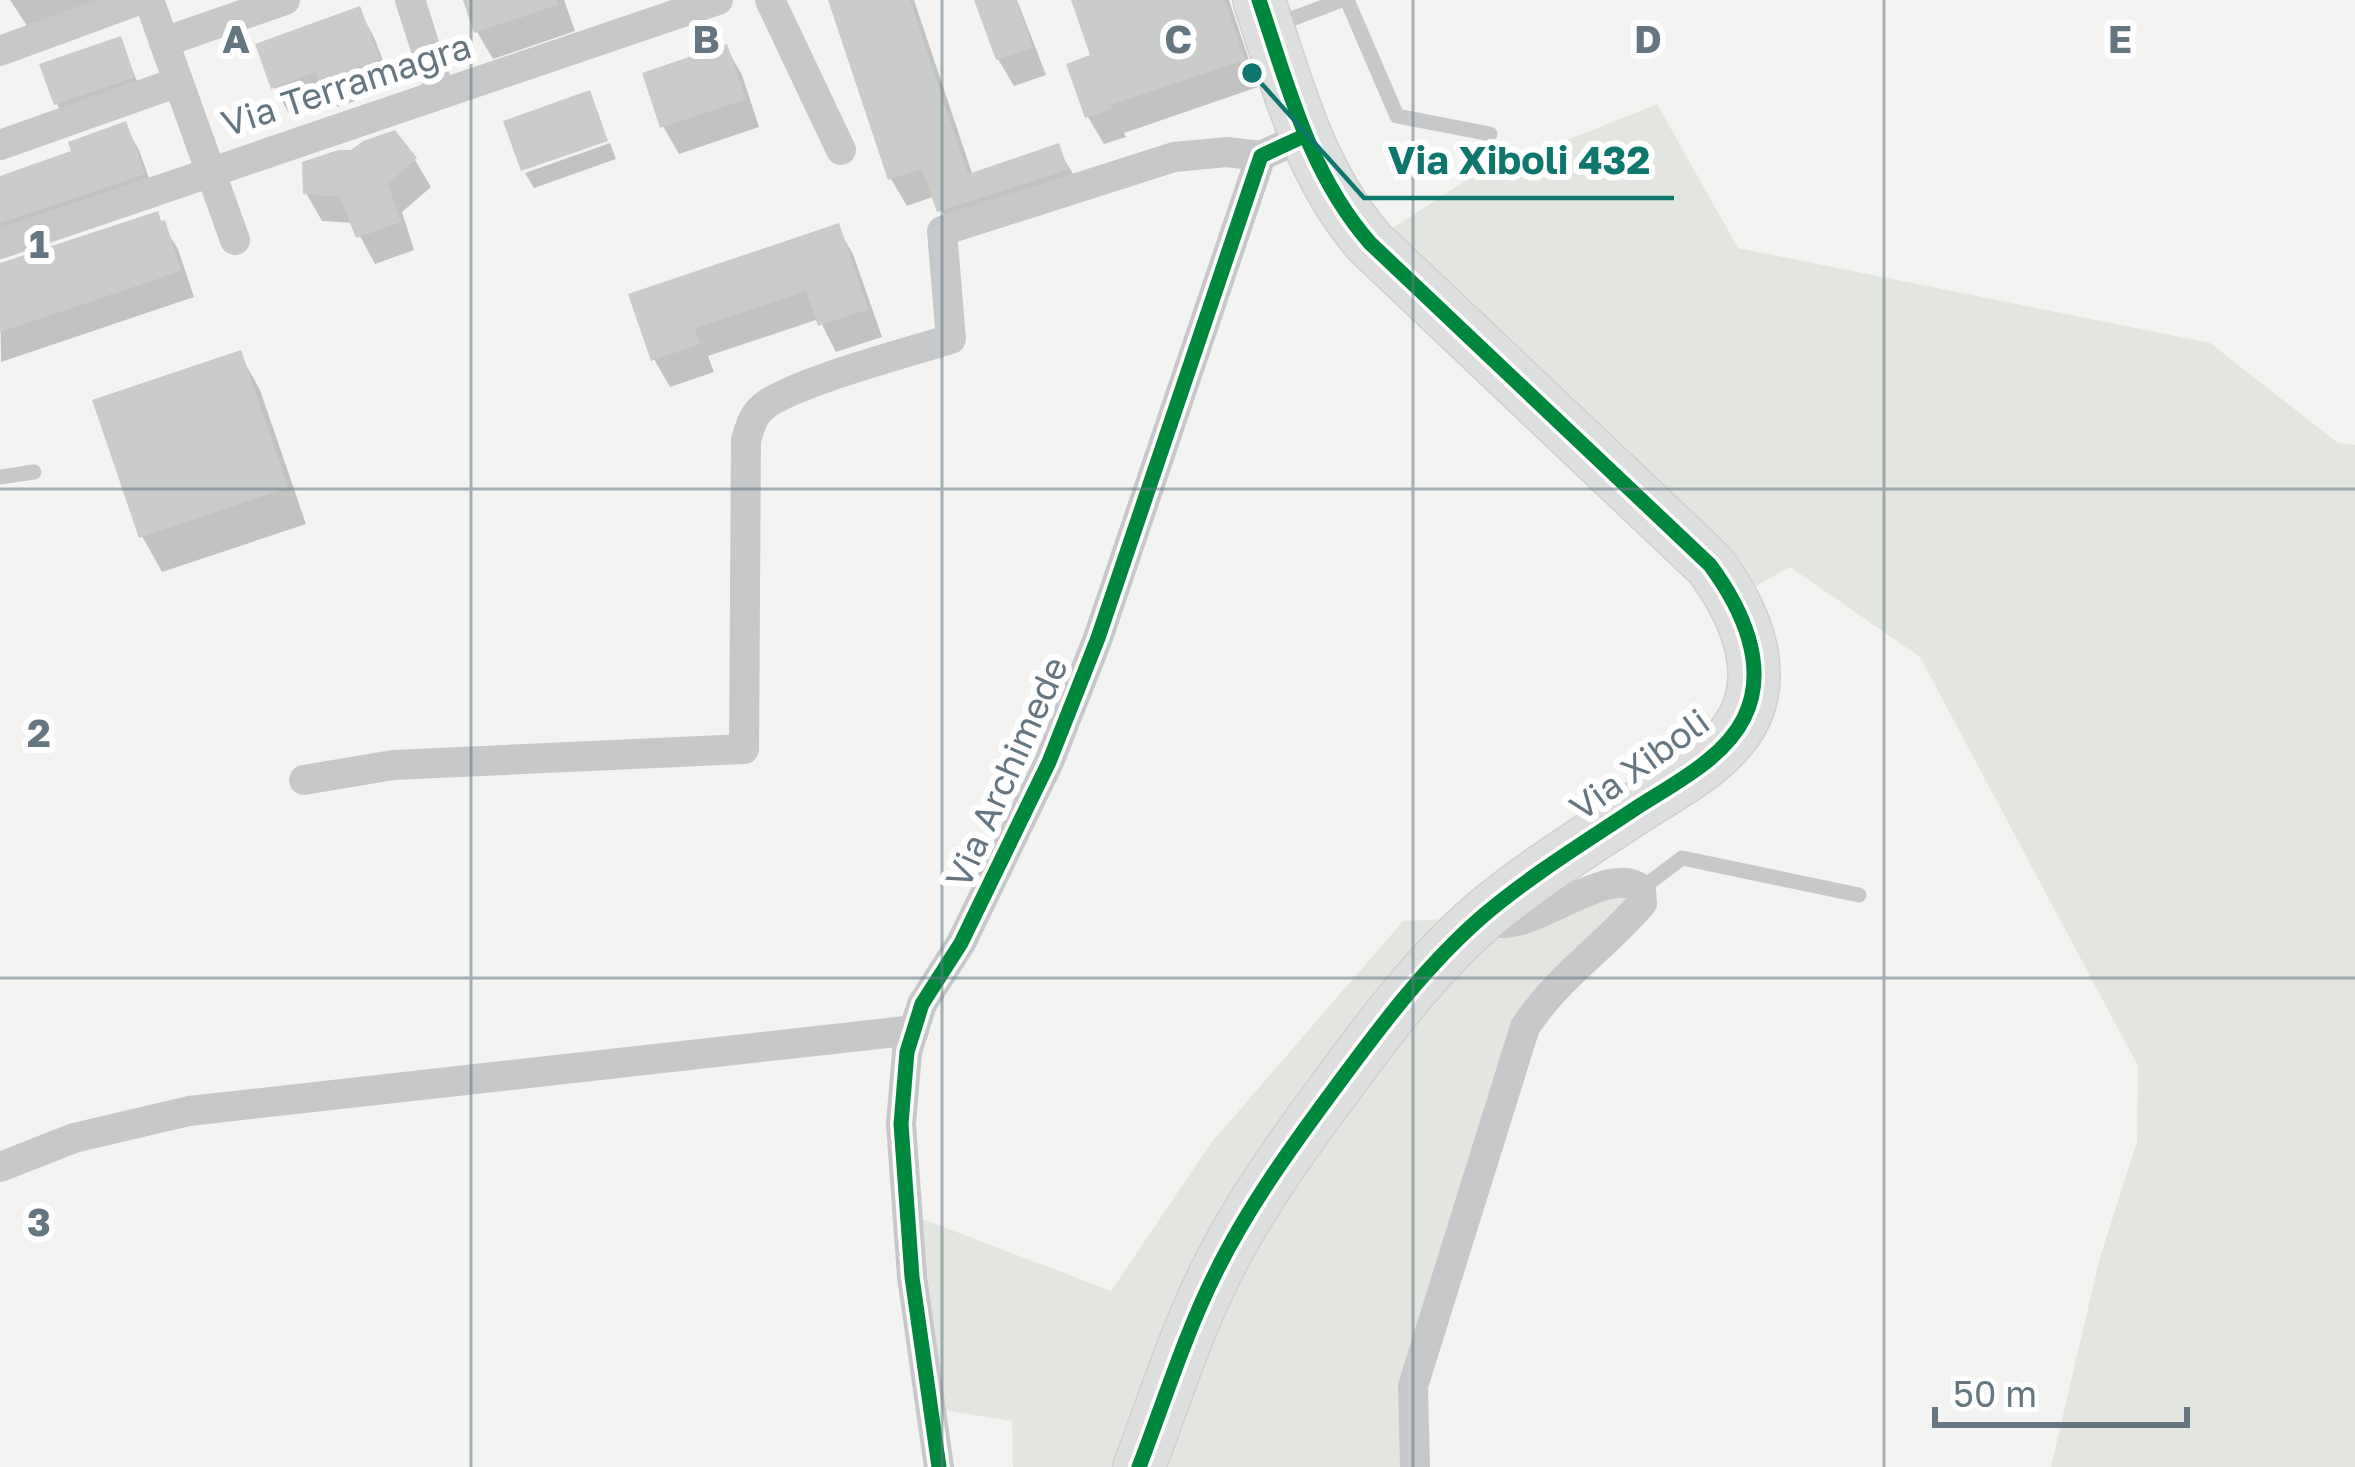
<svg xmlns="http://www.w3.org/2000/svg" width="2355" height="1467" font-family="'Golos Text',sans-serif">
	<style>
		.green { fill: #e3e6e0 }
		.shadow { fill: #0003 }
		.building { fill: #cacccc }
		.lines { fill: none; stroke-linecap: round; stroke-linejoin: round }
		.primary-casing { stroke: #cfd0d0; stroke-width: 54 }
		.lane { stroke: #c7c8c9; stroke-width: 15 }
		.street { stroke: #c7c8c9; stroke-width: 30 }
		.primary { stroke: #dddede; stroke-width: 51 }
		.cycleway-casing { stroke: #fff; stroke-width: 22 }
		.cycleway { stroke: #00873e; stroke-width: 15 }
		.grid { fill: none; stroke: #657680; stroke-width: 3; stroke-opacity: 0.55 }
		.labels { text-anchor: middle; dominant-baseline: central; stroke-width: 12; stroke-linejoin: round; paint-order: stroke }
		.street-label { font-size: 36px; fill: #657680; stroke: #fff }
		.grid-label { font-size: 39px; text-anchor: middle; font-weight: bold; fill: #657680; stroke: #fff; stroke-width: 12; stroke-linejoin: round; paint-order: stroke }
		.leader { fill: none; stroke: #0f766e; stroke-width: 4.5 }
		.callout-dot { fill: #0f766e; stroke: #fff; stroke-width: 4.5 }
		.callout-label { font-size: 39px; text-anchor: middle; font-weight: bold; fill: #0f766e; stroke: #fff; stroke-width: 12; stroke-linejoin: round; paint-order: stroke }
	</style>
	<rect width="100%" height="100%" fill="#f3f3f2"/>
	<g class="green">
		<path d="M1657,104L1738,248L2210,343L2338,443L2355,445V1467H2051L2100,1257L2137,1142L2138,1066L1920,657L1790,567L1734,598L1370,243L1465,181Z"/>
		<path d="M1641,889L1549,991L1413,1386L1415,1467H1013L1012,1421L930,1408L907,1213L1111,1291L1211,1143L1403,921L1481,918Z"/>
	</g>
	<g class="shadow">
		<path d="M10,0H117L37,41Z"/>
		<path d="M466,0H564L575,31L493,59L477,32Z"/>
		<path d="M831,0H914L973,176L1057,147L1073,174L956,238L935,196L907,206L891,179Z"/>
		<path d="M977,0H1017L1046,75L1014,86L998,59Z"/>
		<path d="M1074,0H1229L1258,87L1124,133L1126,137L1104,144L1088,117L1070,65L1094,57Z"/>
		<path d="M359,10L374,37L393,87L338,107L333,99L290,115L274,87Z"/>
		<path d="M119,39L143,95L67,122L57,104Z"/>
		<path d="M726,47L742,75L759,127L679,154L663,126Z"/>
		<path d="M125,125L139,150L157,200L8,251L0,260V179L75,153Z"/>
		<path d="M610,143L616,159L534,188L525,173Z"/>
		<path d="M415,160L431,187L402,212L414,250L375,264L353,223L322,221L306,193Z"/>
		<path d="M162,224L178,249L194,297L1,362L0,266Z"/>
		<path d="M837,227L853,254L882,337L836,352L819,319L708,356L714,372L670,387L654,359L632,296Z"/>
		<path d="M240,354L260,390L306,524L162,572L142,536Z"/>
	</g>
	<g class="building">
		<path d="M463,0H557L558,5L474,33Z"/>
		<path d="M828,0H910L968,174L1059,143L1068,170L937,212L922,169L888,180Z"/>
		<path d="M974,0H1016L1033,48L996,60Z"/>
		<path d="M1071,0H1225L1245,60L1111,105L1112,109L1085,118L1066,64L1090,55Z"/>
		<path d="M360,6L380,59L319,81L316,72L271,89L255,44Z"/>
		<path d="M121,36L135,77L54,105L39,64Z"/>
		<path d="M727,44L746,99L660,128L642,73Z"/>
		<path d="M590,90L608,141L521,171L503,121Z"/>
		<path d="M126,121L145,174L0,223V176L71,151L68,142Z"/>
		<path d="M395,130L417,158L388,184L401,222L356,238L340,197L303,194L302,162L338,150H351L363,141Z"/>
		<path d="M158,211L161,221L165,220L181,271L0,332V263Z"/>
		<path d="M839,223L868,309L818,326L806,291L695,328L700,344L651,361L628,294Z"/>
		<path d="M241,350L288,487L139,538L92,400Z"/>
	</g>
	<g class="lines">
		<defs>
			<path id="primary" d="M1139,1467C1164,1402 1185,1334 1216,1272C1248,1207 1292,1146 1335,1088C1380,1027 1426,965 1484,915C1530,876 1582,844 1633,810C1671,785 1723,760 1744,718C1770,666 1741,607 1710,565L1370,243C1309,173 1288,86 1259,0"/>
		</defs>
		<use href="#primary" class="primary-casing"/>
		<g class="lane">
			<path d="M1347,0L1397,116L1490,134"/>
			<path d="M1278,24L1342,0"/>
			<path d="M0,477L34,472"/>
			<path d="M1641,889L1682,858L1859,895"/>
		</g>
		<g class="street">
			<path d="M149,0L235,240"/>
			<path d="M410,0L440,93"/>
			<path d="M770,0L841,150"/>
			<path d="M164,42L285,0"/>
			<path d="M0,51L139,0"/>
			<path d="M0,145L178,82"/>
			<path d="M0,244L718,0"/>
			<path d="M304,780L393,765L744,749L746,440C750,428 752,416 763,407C791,383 910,352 951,339L942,231L1174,157L1227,152L1261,156"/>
			<path d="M0,1167L74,1138L189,1111L914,1030"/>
			<path d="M939,1467L912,1277L901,1124L907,1052L922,1004L961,943L1049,762L1098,638L1261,156L1304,136"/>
			<path d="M1415,1467L1413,1386L1525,1027C1561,973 1602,950 1642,903L1641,889C1610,863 1539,926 1499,923C1493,923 1487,920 1481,918"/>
		</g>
		<use href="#primary" class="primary"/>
		<defs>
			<g id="cycleway">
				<path d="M939,1467L912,1277L901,1124L907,1052L922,1004L961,943L1049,762L1098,638L1261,156L1304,136"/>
				<path d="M1139,1467C1164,1402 1185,1334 1216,1272C1248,1207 1292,1146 1335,1088C1380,1027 1426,965 1484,915C1530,876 1582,844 1633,810C1671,785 1723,760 1744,718C1770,666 1741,607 1710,565L1370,243C1309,173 1288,86 1259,0"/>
			</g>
		</defs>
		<use href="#cycleway" class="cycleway-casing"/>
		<use href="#cycleway" class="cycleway"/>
	</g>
	<path class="grid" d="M471,0V1467M942,0V1467M1413,0V1467M1884,0V1467M0,489H2355M0,978H2355"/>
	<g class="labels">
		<g class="street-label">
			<text transform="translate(346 84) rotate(-18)">Via Terramagra</text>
			<text transform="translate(1639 764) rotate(-36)">Via Xiboli</text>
			<text transform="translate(1006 772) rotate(-66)">Via Archimede</text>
		</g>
	</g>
	<g class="grid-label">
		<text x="236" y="53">A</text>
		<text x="706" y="53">B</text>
		<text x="1178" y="53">C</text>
		<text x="1648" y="53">D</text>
		<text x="2120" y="53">E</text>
		<text x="39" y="258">1</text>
		<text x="39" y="747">2</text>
		<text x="39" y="1236">3</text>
	</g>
	<path class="leader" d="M1252 73L1364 198H1674"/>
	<circle class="callout-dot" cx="1252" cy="73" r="12"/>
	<g class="callout-label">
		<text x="1519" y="174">Via Xiboli 432</text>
	</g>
	<path d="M1935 1407v18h252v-18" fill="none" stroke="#657680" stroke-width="6"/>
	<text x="1953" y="1407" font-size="36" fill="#657680" stroke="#ffffff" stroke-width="9" paint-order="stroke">50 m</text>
</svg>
